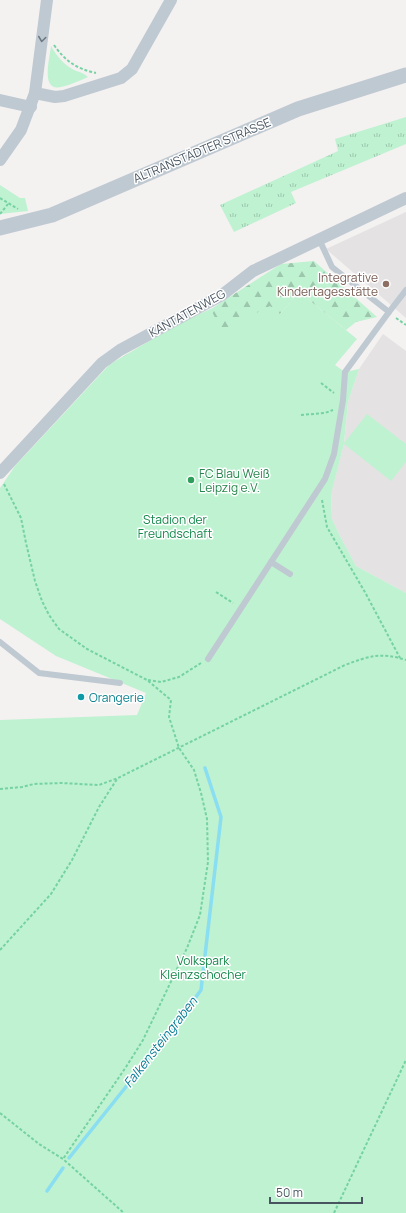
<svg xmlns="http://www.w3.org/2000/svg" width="406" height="1213" font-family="Manrope,sans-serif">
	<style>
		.education { fill: #e5e2e3 }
		.grass { fill: url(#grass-tufts) }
		.forest { fill: url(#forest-firs) }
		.park { fill: #bff2d1 }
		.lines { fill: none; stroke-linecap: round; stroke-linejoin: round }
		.stream { stroke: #8adef1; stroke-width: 3.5 }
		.path { stroke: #75d2a2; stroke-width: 2; stroke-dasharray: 3 2; stroke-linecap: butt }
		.service { stroke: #bfc9d1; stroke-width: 6 }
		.minor { stroke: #bfc9d1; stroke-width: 12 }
		.tertiary { stroke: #bfc9d1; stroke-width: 15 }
		.oneway { stroke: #6c7882 }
		.education-dot { fill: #8d6e63; stroke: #fff; stroke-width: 1.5 }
		.leisure-dot { fill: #2e9e5b; stroke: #fff; stroke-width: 1.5 }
		.culture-dot { fill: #0f9aa8; stroke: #fff; stroke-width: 1.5 }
		.labels { text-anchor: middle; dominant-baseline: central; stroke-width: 3; stroke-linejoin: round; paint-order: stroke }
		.street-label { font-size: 12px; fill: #485560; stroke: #fff }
		.education-label { font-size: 12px; fill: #785e54; stroke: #fff; text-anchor: end }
		.leisure-label { font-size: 12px; fill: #27864d; stroke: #fff; text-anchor: start }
		.park-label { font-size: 12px; fill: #13874a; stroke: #fff }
		.culture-label { font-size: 12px; fill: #0d838f; stroke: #fff; text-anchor: start }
		.water-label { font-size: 13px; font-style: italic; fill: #077b95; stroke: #fff }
	</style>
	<defs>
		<pattern id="grass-tufts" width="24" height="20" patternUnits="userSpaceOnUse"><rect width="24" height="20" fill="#bff2d1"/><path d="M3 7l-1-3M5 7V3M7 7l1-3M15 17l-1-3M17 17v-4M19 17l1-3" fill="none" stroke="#9dc7ad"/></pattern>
		<pattern id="forest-firs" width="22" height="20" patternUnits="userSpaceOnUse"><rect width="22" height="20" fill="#bff2d1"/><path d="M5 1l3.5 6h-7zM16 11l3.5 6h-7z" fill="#9dc7ad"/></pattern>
	</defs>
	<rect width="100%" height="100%" fill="#f4f1f1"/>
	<g class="education">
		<path d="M406,212V318L326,249Z"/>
		<path d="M383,334L406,351V593L356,566L340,536L332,519L331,493L344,444L348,402L359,369Z"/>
	</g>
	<path class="grass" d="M406,117V144L291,192L296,203L234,232L220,205L338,151L335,139Z"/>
	<path class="forest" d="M314,261L377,317L356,322L346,330L299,292L280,314L109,365L180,323L211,309L281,264Z"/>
	<g class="park">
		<path d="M51,46C57,56 63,64 74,70C79,72 84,73 88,77C79,81 70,85 61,87C40,92 50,57 51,46Z"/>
		<path d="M0,185L20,198H25L28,211L0,214Z"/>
		<path d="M299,292L357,339L335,365L345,372L359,369L348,402L344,443L367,414L406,444V462L391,481L344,444L331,494L332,519L340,536L356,566L406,593V1213H0V720L137,715L146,693L56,656L0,619V488L15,466L109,365L180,323L211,309L221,331L270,306L280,314Z"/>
	</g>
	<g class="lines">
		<g class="stream">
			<path d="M69,1158L177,1023L201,990L221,817L205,768"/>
			<path d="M47,1191L63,1168"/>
		</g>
		<g class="path">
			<path d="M54,45C65,61 77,69 96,73"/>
			<path d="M0,198L18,209"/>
			<path d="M0,214L8,204"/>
			<path d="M396,318L406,325"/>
			<path d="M321,383L334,393"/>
			<path d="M301,415L325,413L333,410"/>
			<path d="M4,484L21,518L26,543L35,581L42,601L49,615L59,629L87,649L147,680L171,700L169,717L179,748L194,770L201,793L207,819L208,862L200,915L187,948L143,1040L126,1067L63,1159"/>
			<path d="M322,500L327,527L366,594L400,658"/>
			<path d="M216,592L233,603"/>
			<path d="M148,680L161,682L179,677L201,663"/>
			<path d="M0,789L22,787L34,784L61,783L99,785L118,778L345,665C369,656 381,652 406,660"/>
			<path d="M0,950L51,894L72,860L99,807L117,779"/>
			<path d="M0,1113L39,1144L63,1159L124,1213"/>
			<path d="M334,1213L406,1060"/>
		</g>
		<g class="service">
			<path d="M389,312L406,290"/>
			<path d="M271,562L290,574"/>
			<path d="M0,642L39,673L120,683"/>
			<path d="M208,659L325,479L334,454L343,400L345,372L389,312L332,267L319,239"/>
		</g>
		<g class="minor">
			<path d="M35,93L55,97L64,96L121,78L132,69L171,0"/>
			<path d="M0,100L31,107"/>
			<path d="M0,160L21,130L35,93L47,0"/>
			<path d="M0,473L102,363L120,350L222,295L253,271L406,198"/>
		</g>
		<path class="tertiary" d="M0,228L52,215L298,109L406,75"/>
	</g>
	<defs><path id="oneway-chevron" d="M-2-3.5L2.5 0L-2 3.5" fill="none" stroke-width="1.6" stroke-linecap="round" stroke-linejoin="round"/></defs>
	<use class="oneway" href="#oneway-chevron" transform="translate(42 39) rotate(98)"/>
	<circle class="education-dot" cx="386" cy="284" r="4"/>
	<circle class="leisure-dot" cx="191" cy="480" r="4"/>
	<circle class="culture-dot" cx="81" cy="697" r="4"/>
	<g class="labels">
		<g class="street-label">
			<text transform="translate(202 150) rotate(-23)">ALTRANSTÄDTER STRASSE</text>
			<text transform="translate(187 313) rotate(-29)">KANTATENWEG</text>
		</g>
		<g class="education-label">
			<text x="378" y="277">Integrative<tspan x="378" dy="14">Kindertagesstätte</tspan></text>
		</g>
		<g class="leisure-label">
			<text x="199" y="473">FC Blau Weiß<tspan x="199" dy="14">Leipzig e.V.</tspan></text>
		</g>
		<g class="park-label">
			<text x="175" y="519">Stadion der<tspan x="175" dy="14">Freundschaft</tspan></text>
			<text x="203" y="960">Volkspark<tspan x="203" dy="14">Kleinzschocher</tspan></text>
		</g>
		<g class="culture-label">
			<text x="89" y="697">Orangerie</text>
		</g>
		<g class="water-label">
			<text transform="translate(160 1042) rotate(-52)">Falkensteingraben</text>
		</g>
	</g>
	<path d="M270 1197v6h92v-6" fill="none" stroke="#485560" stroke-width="2"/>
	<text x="276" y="1197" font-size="12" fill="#485560" stroke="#ffffff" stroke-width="3" paint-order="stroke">50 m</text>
</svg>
